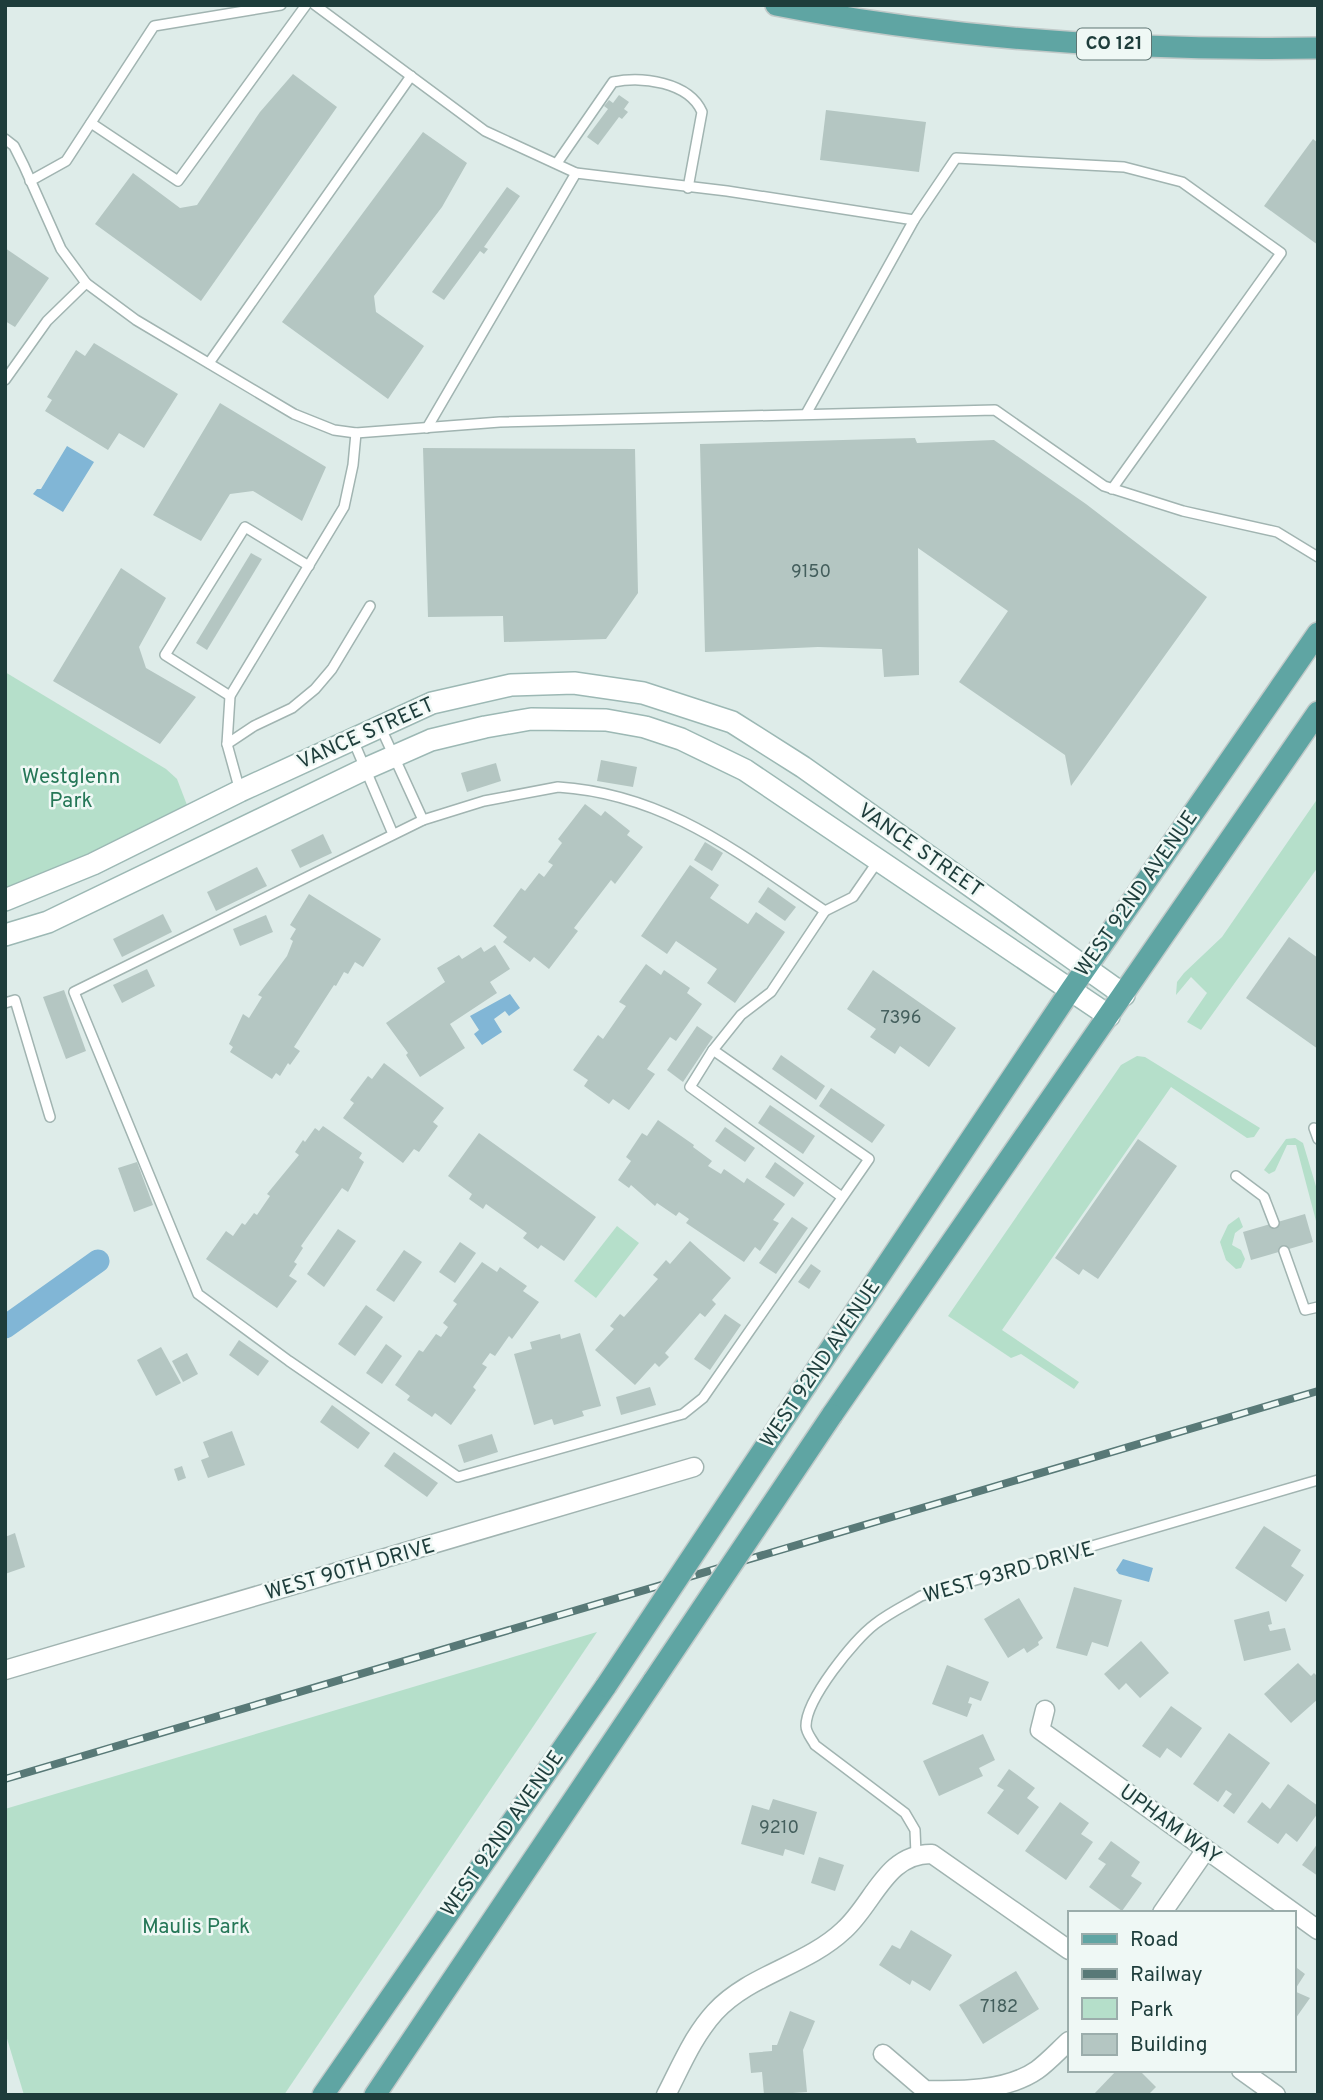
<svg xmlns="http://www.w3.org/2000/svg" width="1323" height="2100" font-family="Overpass,sans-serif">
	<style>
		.green { fill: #b5dfca }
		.water { fill: #81b6d6 }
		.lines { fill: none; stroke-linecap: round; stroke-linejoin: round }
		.canal { stroke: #81b6d6; stroke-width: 23 }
		.building { fill: #b4c6c2 }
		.lane-casing { stroke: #a1b4b1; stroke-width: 12 }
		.street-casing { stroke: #a1b4b1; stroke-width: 21 }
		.secondary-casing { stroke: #9cb8b4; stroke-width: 24 }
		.primary-casing { stroke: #c0c9c8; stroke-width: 24 }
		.lane { stroke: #fff; stroke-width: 9 }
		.street { stroke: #fff; stroke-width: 18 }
		.secondary { stroke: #fff; stroke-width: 21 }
		.primary { stroke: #5fa5a3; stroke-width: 21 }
		.rail-casing { stroke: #587977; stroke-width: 8 }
		.rail { stroke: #eff8f5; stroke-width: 5; stroke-dasharray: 16; stroke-linecap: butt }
		.primary-bridge-casing { stroke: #c0c9c8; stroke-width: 24; stroke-linecap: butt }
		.primary-bridge { stroke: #5fa5a3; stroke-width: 21 }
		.labels { text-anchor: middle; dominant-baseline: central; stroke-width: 5; stroke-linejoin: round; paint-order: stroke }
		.number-label { font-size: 18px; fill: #445f5d }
		.shield { fill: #eff8f5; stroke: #5d7573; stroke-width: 2 }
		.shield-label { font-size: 19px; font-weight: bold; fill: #1e3d3b }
		.street-label { font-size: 21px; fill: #1e3d3b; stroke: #eff8f5 }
		.park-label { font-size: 21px; fill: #257757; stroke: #eff8f5 }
	</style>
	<rect width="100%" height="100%" fill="#deece9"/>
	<g class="green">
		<path d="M5,672L166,769L177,779L187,805L47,875L5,889Z"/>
		<path d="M1318,798V867L1201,1030L1187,1022L1207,993L1191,977L1176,995L1177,982L1184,973L1222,937Z"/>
		<path d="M1137,1056L1145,1057L1260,1128L1254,1137L1247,1138L1171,1087L1002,1330L1079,1382L1074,1389L1021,1354L1011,1358L948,1316L1121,1065Z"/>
		<path d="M1295,1138L1303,1143L1318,1193L1316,1221L1296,1145H1287L1275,1171L1269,1174L1264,1170L1286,1139Z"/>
		<path d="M1239,1217L1243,1227L1235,1233L1232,1245L1241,1250L1245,1259L1241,1268L1236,1269L1226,1260L1220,1242L1228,1225Z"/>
		<path d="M617,1226L639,1243L596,1298L574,1281Z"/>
		<path d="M597,1632L284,2095H24L5,2032V1809Z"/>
	</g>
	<g class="water">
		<path d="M67,446L94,462L63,512L33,494L37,489H41Z"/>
		<path d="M510,994L520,1008L509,1016L505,1011L494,1019L502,1032L482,1045L474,1034L479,1030L470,1016Z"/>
		<path d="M1123,1559L1153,1568L1149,1582L1119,1574L1116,1570Z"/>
	</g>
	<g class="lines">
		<path class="canal" d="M5,1327L98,1261"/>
	</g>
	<g class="building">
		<path d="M293,74L337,107L201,301L95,224L133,173L180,208L197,205L260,112Z"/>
		<path d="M619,95L629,102L624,109L628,112L622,119L619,117L598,145L587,137L608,109L604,106L609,100L613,103Z"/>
		<path d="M826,110L926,122L919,172L820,160Z"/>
		<path d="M423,132L467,163L442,207L374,296L376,312L424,346L388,399L282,322Z"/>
		<path d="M1313,139L1318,143V245L1264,206Z"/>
		<path d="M507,187L520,196L484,247L488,249L484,254L480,251L444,300L432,292Z"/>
		<path d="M5,248L49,278L15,327L5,321Z"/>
		<path d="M94,343L178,394L144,448L119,433L108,450L45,411L52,400L47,397L76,350L85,356Z"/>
		<path d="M220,403L326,467L302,521L253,491L230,494L201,541L153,515Z"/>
		<path d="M915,438L917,443L994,440L1086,504L1207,597L1071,786L1065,755L959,682L1008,611L918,548L919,675L884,677L882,649L818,647L705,652L700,444Z"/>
		<path d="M423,448L635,449L638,593L606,639L504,642L503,616L428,617Z"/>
		<path d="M251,553L262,559L207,650L196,643Z"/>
		<path d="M121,568L166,598L139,647L146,668L196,697L160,744L53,681Z"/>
		<path d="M601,760L637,767L633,787L597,781Z"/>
		<path d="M496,763L501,781L467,792L461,773Z"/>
		<path d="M585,804L601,816L605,811L630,831L627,835L643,847L615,884L611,880L574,928L578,931L549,969L534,957L530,962L503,942L507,937L493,926L521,888L525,891L539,873L544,877L553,865L548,862L562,843L558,839Z"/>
		<path d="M323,834L332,853L300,868L291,850Z"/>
		<path d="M705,842L723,853L712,871L694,860Z"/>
		<path d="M690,865L719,885L710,898L748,924L756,912L785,932L735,1003L707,983L717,969L676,941L667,954L641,936Z"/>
		<path d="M257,867L267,886L216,911L207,892Z"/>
		<path d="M768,887L796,907L785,921L758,902Z"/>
		<path d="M309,894L381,939L363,967L355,962L348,974L344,972L336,986L334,985L294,1047L300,1051L290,1065L288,1063L280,1076L276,1073L272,1079L230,1052L233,1047L229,1044L243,1014L249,1018L262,997L258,995L287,956L293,941L290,939L296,929L290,925Z"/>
		<path d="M163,914L172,932L122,957L113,939Z"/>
		<path d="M266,915L273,932L240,946L233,929Z"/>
		<path d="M1289,937L1318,958V1049L1246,998Z"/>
		<path d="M495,945L510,969L490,982L497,993L450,1024L465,1048L420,1077L406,1055L408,1053L386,1023L445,982L437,968L459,955L462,959L481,947L484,952Z"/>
		<path d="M646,964L661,975L664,970L690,988L687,993L702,1004L676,1041L670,1037L647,1069L655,1074L629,1110L613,1099L609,1104L584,1086L588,1080L573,1070L598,1035L603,1039L626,1006L619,1002Z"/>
		<path d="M147,969L155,986L122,1003L113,985Z"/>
		<path d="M873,970L956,1028L929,1067L900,1046L895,1054L870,1037L876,1029L847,1009Z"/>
		<path d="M64,990L86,1051L66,1059L43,997Z"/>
		<path d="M697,1026L713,1037L683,1082L667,1070Z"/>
		<path d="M781,1055L825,1086L816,1100L772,1069Z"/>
		<path d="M384,1063L444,1108L433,1122L438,1126L419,1152L414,1149L403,1163L343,1118L354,1103L350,1100L368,1076L372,1079Z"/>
		<path d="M831,1088L885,1125L872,1143L819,1106Z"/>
		<path d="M770,1105L815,1136L803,1154L758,1123Z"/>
		<path d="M658,1120L694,1145L693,1147L712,1161L708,1166L721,1174L724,1169L744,1183L747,1178L785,1204L773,1220L779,1223L760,1251L755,1247L744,1262L686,1223L689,1219L679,1212L676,1216L657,1203L655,1206L631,1185L629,1188L618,1180L631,1161L626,1157L642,1133L647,1136Z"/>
		<path d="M323,1126L362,1153L359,1158L364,1162L348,1192L342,1188L301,1246L303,1248L294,1262L297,1264L289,1276L297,1281L277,1308L206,1259L226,1231L233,1236L242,1223L245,1225L254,1213L257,1215L270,1196L267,1194L299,1155L295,1152L303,1140L305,1142L315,1128L319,1131Z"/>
		<path d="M725,1127L755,1148L745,1162L715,1141Z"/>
		<path d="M479,1133L596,1217L564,1261L541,1245L538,1249L523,1238L527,1233L486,1204L483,1209L469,1199L472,1194L448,1176Z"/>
		<path d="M1138,1139L1177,1166L1098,1279L1083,1269L1079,1275L1055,1258Z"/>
		<path d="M137,1162L153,1205L134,1212L118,1168Z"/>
		<path d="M775,1162L804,1183L794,1197L765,1177Z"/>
		<path d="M1305,1214L1313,1242L1251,1260L1243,1232Z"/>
		<path d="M792,1217L808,1228L776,1274L759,1263Z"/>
		<path d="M338,1229L356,1241L324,1287L307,1274Z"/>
		<path d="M690,1241L731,1278L712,1300L716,1304L705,1317L700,1313L665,1353L669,1357L659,1367L655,1363L635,1385L595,1350L614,1329L610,1326L620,1314L624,1317L658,1279L653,1275L666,1260L670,1264Z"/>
		<path d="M460,1242L476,1253L455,1283L439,1272Z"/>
		<path d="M404,1250L422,1262L394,1302L376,1290Z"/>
		<path d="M482,1262L497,1272L500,1267L527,1286L523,1291L539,1302L512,1339L509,1336L495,1356L490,1353L482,1364L487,1367L473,1387L476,1390L451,1425L435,1413L432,1417L407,1400L410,1396L395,1385L419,1350L423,1352L436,1334L441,1337L448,1327L443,1323L457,1304L453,1301Z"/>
		<path d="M811,1264L821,1271L809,1289L798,1282Z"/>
		<path d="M366,1305L383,1317L355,1356L338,1344Z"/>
		<path d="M725,1314L741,1325L710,1370L694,1359Z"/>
		<path d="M580,1333L601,1406L582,1411L584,1416L554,1425L552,1419L534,1425L514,1354L532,1349L530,1342L560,1334L561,1339Z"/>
		<path d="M239,1340L269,1361L258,1376L229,1355Z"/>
		<path d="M386,1344L402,1356L382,1384L366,1373Z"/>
		<path d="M161,1347L181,1383L156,1396L137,1360Z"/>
		<path d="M187,1353L198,1374L183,1382L172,1361Z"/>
		<path d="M650,1387L656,1405L621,1415L616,1397Z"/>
		<path d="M332,1405L370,1433L358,1449L320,1422Z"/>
		<path d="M232,1431L245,1465L208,1478L201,1460L209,1457L203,1442Z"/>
		<path d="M492,1434L498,1452L464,1463L458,1445Z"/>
		<path d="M394,1452L438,1483L427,1497L384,1466Z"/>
		<path d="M182,1466L186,1478L178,1481L174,1469Z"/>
		<path d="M1264,1526L1301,1550L1291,1566L1304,1575L1286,1602L1235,1568Z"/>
		<path d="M15,1533L25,1567L5,1574V1537Z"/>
		<path d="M1074,1587L1122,1600L1108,1647L1092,1642L1087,1656L1056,1648Z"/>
		<path d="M1019,1598L1043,1638L1038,1642L1039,1645L1027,1653L1024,1648L1008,1658L984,1619Z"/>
		<path d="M1269,1611L1272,1624L1268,1625L1270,1631L1285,1628L1291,1650L1244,1661L1234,1620Z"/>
		<path d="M1141,1641L1169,1673L1140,1698L1126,1683L1119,1690L1104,1674Z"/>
		<path d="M1298,1663L1311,1676L1314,1673L1318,1677V1699L1291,1723L1264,1694Z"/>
		<path d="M947,1665L989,1682L981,1701L970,1697L968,1703L972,1704L967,1717L932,1704Z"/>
		<path d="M1171,1706L1202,1728L1181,1758L1167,1748L1160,1758L1142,1746Z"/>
		<path d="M1229,1733L1270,1763L1234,1814L1223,1806L1232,1794L1226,1790L1218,1802L1193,1784Z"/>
		<path d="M983,1734L995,1760L979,1768L983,1776L939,1796L923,1761Z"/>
		<path d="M1009,1769L1035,1788L1027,1798L1039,1807L1018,1835L987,1813L1004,1790L997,1786Z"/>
		<path d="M1288,1784L1318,1806V1813L1297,1842L1286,1833L1278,1844L1247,1822L1262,1802L1270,1809Z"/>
		<path d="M773,1799L817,1812L804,1855L785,1849L783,1856L741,1844L752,1805L769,1810Z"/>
		<path d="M1060,1802L1089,1823L1081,1834L1093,1842L1066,1880L1025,1851Z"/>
		<path d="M1111,1841L1140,1862L1131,1876L1142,1883L1122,1911L1089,1887L1106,1864L1098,1859Z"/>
		<path d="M1318,1843V1876L1302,1865Z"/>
		<path d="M819,1857L844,1865L835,1891L811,1883Z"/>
		<path d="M911,1930L952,1955L930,1991L912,1980L910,1985L879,1965L892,1945L900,1949Z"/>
		<path d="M1293,1965L1305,1974L1294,1991L1310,1998L1293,2022Z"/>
		<path d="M1016,1971L1039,2009L983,2044L959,2005Z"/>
		<path d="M790,2011L815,2021L803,2050L807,2092L764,2095L762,2072L751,2073L749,2053L772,2051V2045H777Z"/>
		<path d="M1117,2070H1139L1156,2087L1148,2095H1093Z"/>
	</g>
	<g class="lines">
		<defs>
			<g id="lane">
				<path d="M315,5L485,131L576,173L727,191L914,220"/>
				<path d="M91,123L178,181L306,5"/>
				<path d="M5,139L14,146L24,166L61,249L86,283L136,320L294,414L334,430L356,433L500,422L995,410L1104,486L1183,511L1277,532L1318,557"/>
				<path d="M557,163L613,82C642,76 689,82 702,112L688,188"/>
				<path d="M30,181L66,161L154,26L281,5"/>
				<path d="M209,363L411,76"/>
				<path d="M5,380L47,321L86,283"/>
				<path d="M806,414L914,220L956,158L1124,167L1182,182L1281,253L1112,489"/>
				<path d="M427,428L576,173"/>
				<path d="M230,696L165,655L245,527L309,566"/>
				<path d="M380,726L423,820"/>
				<path d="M353,740L393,834"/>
				<path d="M227,744L254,726L292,708L315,689L332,669L370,606"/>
				<path d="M558,787C666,794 738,853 825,911L771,992L741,1015L713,1050L869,1159L703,1398L683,1414L458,1477L289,1361L198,1294L74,992L423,820L484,801Z"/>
				<path d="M240,791L227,744L230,696L344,507L353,465L356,433"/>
				<path d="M825,911L853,897L878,861"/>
				<path d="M5,1003L15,1000L50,1117"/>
				<path d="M713,1050L690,1087L842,1197"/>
				<path d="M1314,1128L1318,1139"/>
				<path d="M1236,1176L1264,1197L1274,1223"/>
				<path d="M1284,1251L1305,1310L1318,1307"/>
				<path d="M916,1854L915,1830L905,1813L815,1745C812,1739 806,1733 806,1726C806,1699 854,1640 875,1624C889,1613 906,1605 921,1596L1318,1480"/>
			</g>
			<g id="street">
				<path d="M5,1670L694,1467"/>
				<path d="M1045,1710L1040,1730L1318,1930"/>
				<path d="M1162,1913L1205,1851"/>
				<path d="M883,2054L925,2090C960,2091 1007,2091 1037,2070C1048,2062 1059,2050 1069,2041"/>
				<path d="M1241,2070L1276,2095"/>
				<path d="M666,2095C681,2066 693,2036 715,2012C750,1974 806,1966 844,1930C874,1903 886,1853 932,1854L1069,1950"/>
			</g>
			<g id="secondary">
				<path d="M5,900L93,864L240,791L432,703L511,685L574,683L643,693L732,722L803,767L1124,995"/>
				<path d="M5,935L48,922L365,769L431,740L485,727L531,719L606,720L645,727L681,739L745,770L1109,1016"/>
			</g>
			<g id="primary">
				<path d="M776,5C954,40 1137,51 1318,48"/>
				<path d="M807,1384L1070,991L1318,633"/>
				<path d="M832,1415L1318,712"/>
				<path d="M323,2095L606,1686"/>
				<path d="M375,2095L654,1680"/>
			</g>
		</defs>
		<use href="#lane" class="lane-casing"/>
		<use href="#street" class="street-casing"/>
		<use href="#secondary" class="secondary-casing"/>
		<use href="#primary" class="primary-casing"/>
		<use href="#lane" class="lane"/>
		<use href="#street" class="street"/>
		<use href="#secondary" class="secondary"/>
		<use href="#primary" class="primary"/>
		<defs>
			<path id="rail" d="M5,1779L1318,1391"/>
		</defs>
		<use href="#rail" class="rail-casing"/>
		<use href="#rail" class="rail"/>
		<defs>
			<g id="primary-bridge">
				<path d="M654,1680L832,1415"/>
				<path d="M606,1686L807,1384"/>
			</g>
		</defs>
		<use href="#primary-bridge" class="primary-bridge-casing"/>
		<use href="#primary-bridge" class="primary-bridge"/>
	</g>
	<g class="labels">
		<g class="number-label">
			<text x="811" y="572">9150</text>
			<text x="901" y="1018">7396</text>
			<text x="779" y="1828">9210</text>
			<text x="999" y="2007">7182</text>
		</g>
		<rect class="shield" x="1077" y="28.5" width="74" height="31" rx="5"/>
		<g class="shield-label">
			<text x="1114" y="44">CO 121</text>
		</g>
		<g class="street-label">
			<text transform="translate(366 734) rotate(-24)">VANCE STREET</text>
			<text transform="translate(920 851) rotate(35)">VANCE STREET</text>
			<text transform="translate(1137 894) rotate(-55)">WEST 92ND AVENUE</text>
			<text transform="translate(821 1364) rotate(-56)">WEST 92ND AVENUE</text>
			<text transform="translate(350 1570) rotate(-16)">WEST 90TH DRIVE</text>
			<text transform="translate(1009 1573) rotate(-16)">WEST 93RD DRIVE</text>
			<text transform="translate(1170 1825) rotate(36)">UPHAM WAY</text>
			<text transform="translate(503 1834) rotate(-55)">WEST 92ND AVENUE</text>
		</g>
		<g class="park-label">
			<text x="71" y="777">Westglenn<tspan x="71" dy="24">Park</tspan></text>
			<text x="196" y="1927">Maulis Park</text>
		</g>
	</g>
	<rect width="1323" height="2100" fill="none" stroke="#1e3d3b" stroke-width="14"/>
	<rect x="1068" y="1911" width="228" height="161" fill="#eff8f5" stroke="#9badab" stroke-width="2"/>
	<rect x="1082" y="1934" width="35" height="10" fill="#5fa5a3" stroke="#9badab" stroke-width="2"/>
	<text x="1130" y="1946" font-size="21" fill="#1e3d3b">Road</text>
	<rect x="1082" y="1969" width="35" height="10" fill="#587977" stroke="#9badab" stroke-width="2"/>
	<text x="1130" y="1981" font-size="21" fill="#1e3d3b">Railway</text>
	<rect x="1082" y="1998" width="35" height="21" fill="#b5dfca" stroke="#9badab" stroke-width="2"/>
	<text x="1130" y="2016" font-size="21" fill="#1e3d3b">Park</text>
	<rect x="1082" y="2034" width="35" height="21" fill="#b4c6c2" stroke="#9badab" stroke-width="2"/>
	<text x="1130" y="2051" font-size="21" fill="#1e3d3b">Building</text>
</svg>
